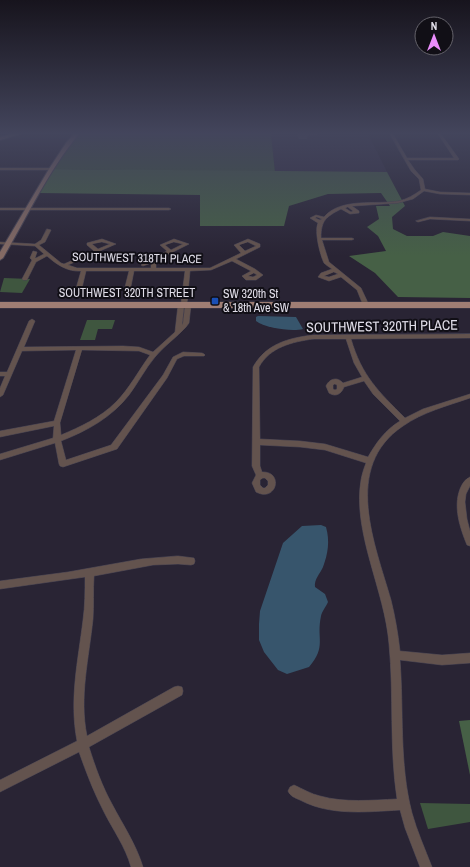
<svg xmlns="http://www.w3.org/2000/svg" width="470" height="867" font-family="'Archivo Narrow',sans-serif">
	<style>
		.built { fill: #322c42 }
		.green { fill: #3f563f }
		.forest { fill: #466046 }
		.water { fill: #37556c }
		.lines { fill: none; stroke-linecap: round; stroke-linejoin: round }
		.street-casing { stroke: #464251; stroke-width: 1 }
		.secondary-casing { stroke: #464251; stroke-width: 2 }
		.primary-casing { stroke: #464251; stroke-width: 1 }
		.street { fill: #63534e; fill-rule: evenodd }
		.secondary { fill: #856b64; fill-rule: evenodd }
		.primary { fill: #9f7e74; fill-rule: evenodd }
		.wall { fill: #4f4c5b }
		.transit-dot { fill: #1a4fb4; stroke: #110f16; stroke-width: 1.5 }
		.labels { text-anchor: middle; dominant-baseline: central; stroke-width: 4; stroke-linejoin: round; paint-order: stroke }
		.far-street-label { font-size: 12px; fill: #e1dee9; stroke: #110f16 }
		.far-poi-label { font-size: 12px; fill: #e1dee9; stroke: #110f16; text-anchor: start }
		.street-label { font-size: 14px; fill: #e1dee9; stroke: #110f16 }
	</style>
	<rect width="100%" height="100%" fill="#292434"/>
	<path class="built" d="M271,134H368L387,172H275Z"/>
	<g class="green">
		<path d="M77,134H271L275,172L52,169Z"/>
		<path d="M4,278L30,279L22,293L0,292Z"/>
		<path d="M87,320H115L112,329H98L95,340H80Z"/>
		<path d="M420,803L470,804V822L428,829Z"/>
	</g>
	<g class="forest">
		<path d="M52,169L387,172L405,206L392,217L393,229L407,236H433L443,232L470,236V298L398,297L375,273L349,256L386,251L378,236L367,227L379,219L376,206H390L381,193L328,194L289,206L284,226H200V195L38,193Z"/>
		<path d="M470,720V775L459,721Z"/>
	</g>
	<g class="water">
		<path d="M258,316L296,317L303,329C292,332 265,328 256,321V317Z"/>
		<path d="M321,525L326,527C330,541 328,554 323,567C320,574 314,579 315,587L325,594L328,602C326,607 322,611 321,616C316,639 327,646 309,667L287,674L278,670L264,652L259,640V624L260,611L283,543L302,526Z"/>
	</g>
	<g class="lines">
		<defs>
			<g id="street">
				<path d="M390,134H393L407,158H454L438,134H441L459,159L458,160H408L415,170L423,179L425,189L440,192L470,193V195L440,194L424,191L413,199L398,203L354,206H352L359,211V213L350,214L341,209C326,217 321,220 321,238H352L354,239L352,240H322L329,262L361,288L369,305L366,307L363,305L357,290L341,277L329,281L318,277L321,273L332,269C329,267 326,265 324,263C320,255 314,231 318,223L310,218L316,215L324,217C341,197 376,205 399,201C407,199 414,195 421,190L419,179L411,171ZM348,207L353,211L351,212L345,208ZM317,217L322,219L320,220L315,218ZM334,272L338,274L329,277L324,276Z"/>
				<path d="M0,168H52L54,169L52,170H0Z"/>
				<path d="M0,208H169L171,209L169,210H0Z"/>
				<path d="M430,217L470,219V221L430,219L418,222L416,221Z"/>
				<path d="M47,229L51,230L45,242L39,245L61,263L64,264L94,251L87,245V243L102,239L116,244L68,265L77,268H151V263L143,266L141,265L167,251L160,245L174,239L189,244L159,259L156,261V268H210L241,253L234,245L248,239L260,244V247L236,259L255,269L263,275L256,280H246L242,276L251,271L232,261L211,270L190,271L187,304L191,305L189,323L186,327C176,338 164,346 155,357C145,369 138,383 129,395C112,417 87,431 61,441L66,460L111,445L163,375L173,357L183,352L202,353L204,354L205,355L204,356H184L177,359L167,378L117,449L63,467L60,466L59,464L55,443L0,460V454L53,438L54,426L0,437V431L54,421L76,350L22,351L3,395L0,397V388L5,376H0V372H7L29,321L32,319L35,321L24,347L123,346L139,347L153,352L175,332L178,305L181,303L185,271H134L130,291L127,293L124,291L129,271H86L81,292L78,294L75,292L81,271C68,272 57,265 47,256L36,262L27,280H23L22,279L32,260L30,258L33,251L37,252L35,258H36L44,254L35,246L0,244V242L35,244L41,240ZM102,242L110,244L98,249L92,244ZM174,242L183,244L171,250L165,245ZM248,242L256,246L245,251L239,245ZM254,273L257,275L253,277L248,276ZM185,306L183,323L182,325L184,307ZM82,350L139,351L150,355C139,370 129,389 116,402C100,418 80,427 61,435L60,423Z"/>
				<path d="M470,334V338L351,339C362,376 378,391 405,418L423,409L470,394V398C447,406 423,412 403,426C342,467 375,544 391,600C395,616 398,633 400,651L442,655L470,653V663L442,665L400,660C404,711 399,763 412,813C417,831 425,849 432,867H420L405,828L400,810C366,812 330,816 300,800C295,798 290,796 288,791L290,787L294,785C303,789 311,794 320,796C345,803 372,800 397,799C389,747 394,696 389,644C385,591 352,532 361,480C362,474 364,468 366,463L325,450L300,447L260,445V466L262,472C284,471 277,503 256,492L252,483L256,475L252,466L253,367C266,344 288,338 313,335ZM313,339H346L354,363L362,377L343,383C337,376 329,379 326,386L329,393C335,397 341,395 344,387L364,381L373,394L400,421C385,430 376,443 368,457L325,444L300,441L260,439L259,367C270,347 292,342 313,339ZM335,384L337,385V389L335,390L333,389V385ZM263,478H265L268,481V485L265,488H263L260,485V480Z"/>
				<path d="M470,477V486L466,494L465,502L467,519L470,531V546L467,545C460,528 453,507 460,489C462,484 465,479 470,477Z"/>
				<path d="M178,556L194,558L195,561L194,564L191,565L178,564L153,565L94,576C93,590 94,605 93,619C89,658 79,697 87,736L174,687L178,686L182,687L183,691L182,695L89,747C95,766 102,786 112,804C123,825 136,844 143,867H131C125,846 113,830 104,812C94,793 86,772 79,752L0,792V780L77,741C69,700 78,661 83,620C85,606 85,591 85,577L0,589V581L68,572L141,559Z"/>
			</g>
			<g id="secondary">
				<path d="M11,134H20L0,140V137Z"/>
				<path d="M74,134H79C48,171 27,217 3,258L0,260V252L49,169L66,143Z"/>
			</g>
			<rect id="primary" x="0" y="302" width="470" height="6"/>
		</defs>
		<use href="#street" class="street-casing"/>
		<use href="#secondary" class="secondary-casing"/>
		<use href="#primary" class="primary-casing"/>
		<use href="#street" class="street"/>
		<use href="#secondary" class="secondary"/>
		<use href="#primary" class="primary"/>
	</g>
	<path class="wall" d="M297,134H318L317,135H308L307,139H299Z"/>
	<linearGradient id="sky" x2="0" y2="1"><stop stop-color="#17141d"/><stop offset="0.52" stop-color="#43455c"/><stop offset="1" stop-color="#43455c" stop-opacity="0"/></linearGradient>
	<rect width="470" height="256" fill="url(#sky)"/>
	<rect class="transit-dot" x="211" y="297" width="8" height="8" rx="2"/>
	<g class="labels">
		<g class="far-street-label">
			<text transform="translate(137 258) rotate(1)">SOUTHWEST 318TH PLACE</text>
			<text x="127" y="293">SOUTHWEST 320TH STREET</text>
		</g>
		<g class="far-poi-label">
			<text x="223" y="294">SW 320th St<tspan x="223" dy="14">&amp; 18th Ave SW</tspan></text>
		</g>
		<g class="street-label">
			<text transform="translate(382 326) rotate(-1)">SOUTHWEST 320TH PLACE</text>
		</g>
	</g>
	<g transform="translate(434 36)"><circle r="19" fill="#110f16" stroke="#64626a"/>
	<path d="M0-3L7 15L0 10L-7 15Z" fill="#eb8dfc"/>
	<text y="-6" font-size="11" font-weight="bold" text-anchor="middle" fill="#e1dee9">N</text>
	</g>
</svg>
